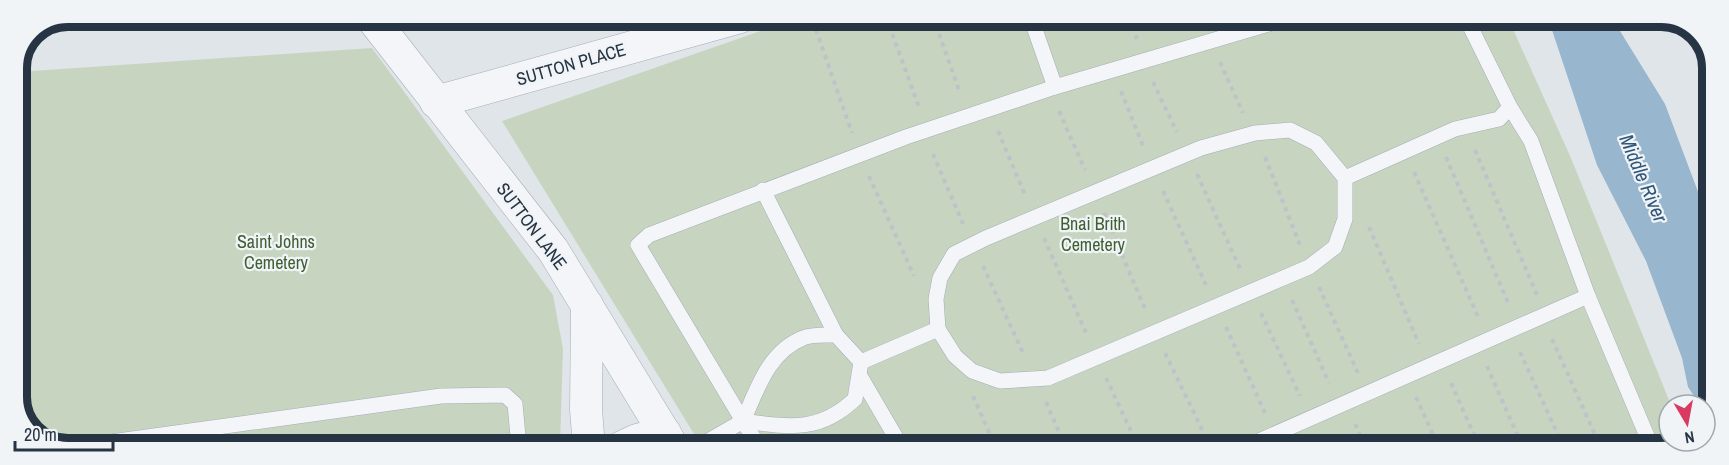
<svg xmlns="http://www.w3.org/2000/svg" width="1729" height="465" font-family="'Archivo Narrow',sans-serif">
	<style>
		.green { fill: #c7d5c0 }
		.water { fill: #98b6cd }
		.lines { fill: none; stroke-linecap: round; stroke-linejoin: round }
		.service-casing { stroke: #a5acb5; stroke-width: 16 }
		.minor-casing { stroke: #a5acb5; stroke-width: 33 }
		.path { stroke: #bec3c9; stroke-width: 4; stroke-dasharray: 4.5 4.5; stroke-linecap: butt }
		.service { stroke: #f3f5f8; stroke-width: 15 }
		.minor { stroke: #f3f5f8; stroke-width: 32 }
		.labels { text-anchor: middle; dominant-baseline: central; stroke-width: 4.5; stroke-linejoin: round; paint-order: stroke }
		.street-label { font-size: 18px; fill: #273443; stroke: #f0f4f7 }
		.park-label { font-size: 18px; fill: #3f6033; stroke: #f0f4f7 }
		.water-label { font-size: 20px; font-style: italic; fill: #2e567a; stroke: #f0f4f7 }
		.rim { fill: none; stroke: #273443; stroke-width: 8 }
	</style>
	<rect width="100%" height="100%" fill="#e0e5ea"/>
	<g class="green">
		<path d="M801,17L1508,18L1571,158L1671,405H1669V441H1683L1661,448L702,447L502,121Z"/>
		<path d="M372,48L553,295L563,349L560,447H55L29,431L17,403V72Z"/>
	</g>
	<path class="water" d="M1548,18H1612L1665,104L1712,229L1711,410L1707,416L1705,405H1700L1688,387L1682,358L1646,261L1597,165Z"/>
	<g class="lines">
		<defs>
			<g id="service">
				<path d="M1031,18L1055,87L1289,18"/>
				<path d="M1466,18L1510,107"/>
				<path d="M1290,130L1316,143L1345,178V219L1335,247L1309,267L1048,378L1000,381L972,371L955,356L938,329L936,299L940,278L954,254L986,238L1201,148L1255,133Z"/>
				<path d="M1345,178L1455,129L1499,119L1510,107L1531,141L1588,296L1652,448"/>
				<path d="M763,190L836,335"/>
				<path d="M861,362L938,329"/>
				<path d="M860,376L902,448"/>
				<path d="M743,421C757,390 768,352 803,338C812,334 826,335 836,335L861,362L855,399C819,433 789,427 743,421L638,245L649,235L906,137L1055,87"/>
				<path d="M75,447L441,396L505,395L515,404L519,447"/>
				<path d="M698,447L743,421L760,448"/>
				<path d="M1243,448L1588,296"/>
			</g>
			<g id="minor">
				<path d="M371,17L553,250L673,447"/>
				<path d="M436,102L740,17"/>
				<path d="M587,305L586,410L589,447"/>
				<path d="M622,447L637,440L665,433"/>
			</g>
		</defs>
		<use href="#service" class="service-casing"/>
		<use href="#minor" class="minor-casing"/>
		<g class="path">
			<path d="M886,17L919,107"/>
			<path d="M933,17L960,93"/>
			<path d="M1130,18L1137,39"/>
			<path d="M813,21L852,133"/>
			<path d="M1220,62L1243,113"/>
			<path d="M1153,82L1177,132"/>
			<path d="M1121,91L1143,146"/>
			<path d="M1059,111L1085,170"/>
			<path d="M998,131L1025,195"/>
			<path d="M1475,150L1537,295"/>
			<path d="M933,154L963,224"/>
			<path d="M1265,157L1300,245"/>
			<path d="M1446,157L1509,305"/>
			<path d="M1414,172L1479,319"/>
			<path d="M1197,174L1241,271"/>
			<path d="M869,176L914,276"/>
			<path d="M1163,191L1206,285"/>
			<path d="M1104,213L1146,311"/>
			<path d="M1369,227L1419,344"/>
			<path d="M1044,238L1087,335"/>
			<path d="M983,266L1024,355"/>
			<path d="M1319,287L1358,373"/>
			<path d="M1292,300L1329,383"/>
			<path d="M1261,313L1300,396"/>
			<path d="M1226,327L1265,413"/>
			<path d="M1552,339L1601,448"/>
			<path d="M1520,352L1564,448"/>
			<path d="M1165,353L1211,448"/>
			<path d="M1487,366L1523,448"/>
			<path d="M1106,378L1139,448"/>
			<path d="M1451,383L1480,448"/>
			<path d="M973,396L996,448"/>
			<path d="M1416,397L1439,448"/>
			<path d="M1046,402L1066,448"/>
			<path d="M1355,424L1366,448"/>
		</g>
		<use href="#service" class="service"/>
		<use href="#minor" class="minor"/>
	</g>
	<g class="labels">
		<g class="street-label">
			<text transform="translate(571 64) rotate(-16)">SUTTON PLACE</text>
			<text transform="translate(532 226) rotate(53)">SUTTON LANE</text>
		</g>
		<g class="park-label">
			<text x="1093" y="223">Bnai Brith<tspan x="1093" dy="21">Cemetery</tspan></text>
			<text x="276" y="241">Saint Johns<tspan x="276" dy="21">Cemetery</tspan></text>
		</g>
		<g class="water-label">
			<text transform="translate(1644 178) rotate(67)">Middle River</text>
		</g>
	</g>
	<path d="M0 0H1729V465H0ZM68 27H1661A41 41 0 0 1 1702 68V397A41 41 0 0 1 1661 438H68A41 41 0 0 1 27 397V68A41 41 0 0 1 68 27Z" fill="#f0f4f7" fill-rule="evenodd"/>
	<path class="rim" d="M68 27H1661A41 41 0 0 1 1702 68V397A41 41 0 0 1 1661 438H68A41 41 0 0 1 27 397V68A41 41 0 0 1 68 27Z"/>
	<g transform="translate(1687 423) rotate(170)"><circle r="28" fill="#f0f4f7" stroke="#a0a7af" stroke-width="1.5"/>
	<path d="M0-4.5L10 22L0 15L-10 22Z" fill="#d93b60"/>
	<text y="-9" font-size="16" font-weight="bold" text-anchor="middle" fill="#273443">N</text>
	</g>
	<path d="M15 441v9h98v-9" fill="none" stroke="#273443" stroke-width="3"/>
	<text x="24" y="441" font-size="18" fill="#273443" stroke="#f0f4f7" stroke-width="4.5" paint-order="stroke">20 m</text>
</svg>
